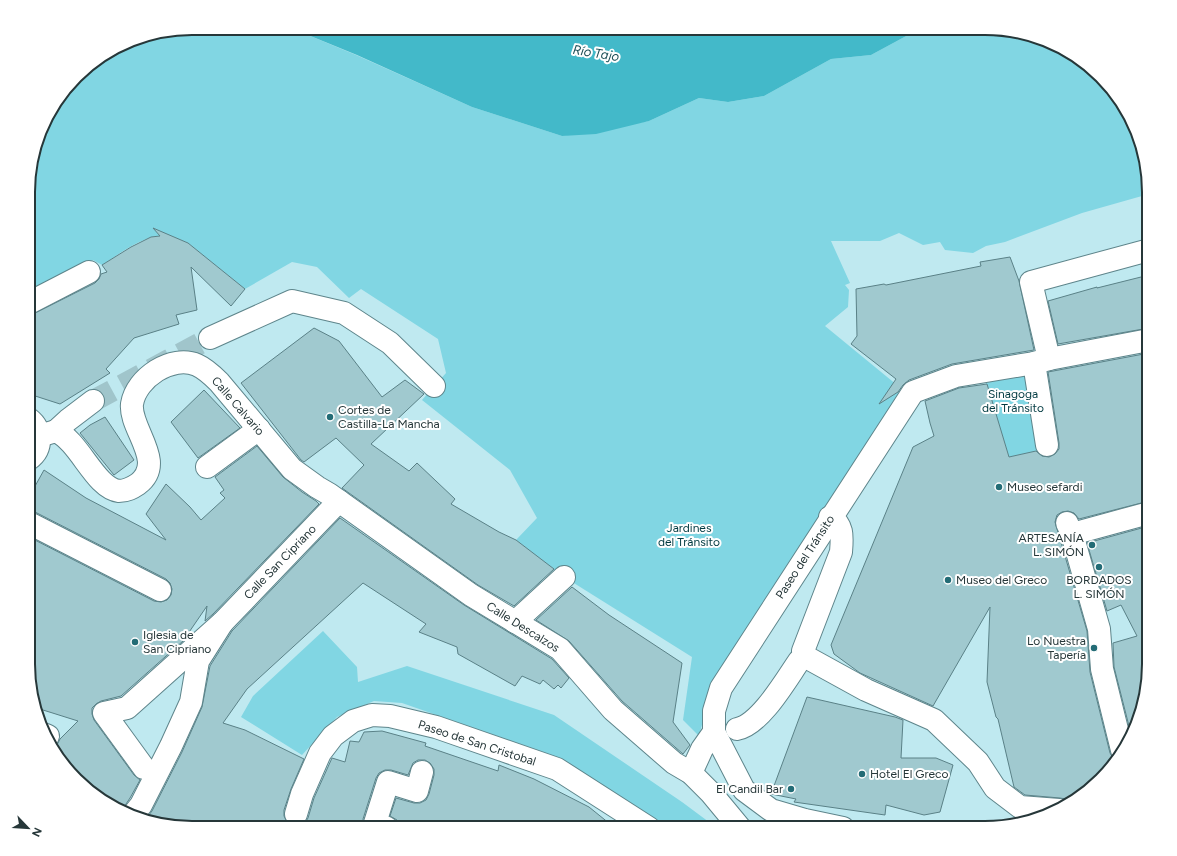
<svg xmlns="http://www.w3.org/2000/svg" width="1177" height="856" font-family="Figtree,sans-serif">
	<style>
		.green { fill: #81d6e3 }
		.water { fill: #43b9c9 }
		.building { fill: #a0c9cf; stroke: #5a8187 }
		.lines { fill: none; stroke-linecap: round; stroke-linejoin: round }
		.minor-tunnel { stroke: #a0c5cb; stroke-width: 22; stroke-dasharray: 22 11; stroke-linecap: butt }
		.minor-casing { stroke: #5e858b; stroke-width: 24 }
		.minor { stroke: #fff; stroke-width: 22 }
		.poi-dot { fill: #236c76; stroke: #fff; stroke-width: 1.5 }
		.labels { text-anchor: middle; dominant-baseline: central; stroke-width: 4; stroke-linejoin: round; paint-order: stroke }
		.park-label { font-size: 12px; fill: #013a41; stroke: #fff }
		.street-label { font-size: 12px; fill: #263739; stroke: #fff }
		.poi-label { font-size: 12px; fill: #263739; stroke: #fff; text-anchor: start }
		.water-label { font-size: 13px; font-style: italic; fill: #1c4e56; stroke: #fff }
		.rim { fill: none; stroke: #263739; stroke-width: 2 }
	</style>
	<rect width="100%" height="100%" fill="#bfe9f0"/>
	<g class="green">
		<path d="M192,28H291L356,55L472,107L562,136L649,121L699,98L728,102L764,96L831,59L871,55L921,28H995L1047,40L1085,62L1132,119L1149,182V194L1082,213L1005,242L986,246L973,253L945,250L940,242L923,245L899,233L880,241H831L850,283L845,285L849,290L848,307L825,326L903,390L712,687L699,736L683,720L692,657L561,575L516,540L537,518L510,470L422,400L446,373L438,339L361,289L349,298L317,267L292,262L245,289L188,243C181,240 173,236 164,236C145,234 118,255 102,265L93,260L29,293V171L45,119L84,69L130,40Z"/>
		<path d="M1029,373L1042,450L1009,457L986,383Z"/>
		<path d="M323,631L357,667L358,682L407,666L554,715L682,802L717,828H663L543,752L402,703L374,701L337,717L302,755L241,717L253,696Z"/>
	</g>
	<path class="water" d="M291,28H921L871,55L831,59L764,96L728,102L699,98L649,121L596,134L562,136L472,107L357,55Z"/>
	<g class="building">
		<path d="M153,228L188,243L245,289L231,306L191,267L197,310L176,315L179,324L134,338L106,369L110,373L60,404L29,394V316L95,283L99,279L101,274L107,272L102,265L131,247L151,237L160,236Z"/>
		<path d="M1010,257L1019,281L1034,350L952,364L909,380L903,385L898,392L879,404L896,379L851,344L857,336L856,289L884,284L886,285L981,266L980,262Z"/>
		<path d="M1149,275V328L1058,344L1048,301L1097,287V288Z"/>
		<path d="M314,328L339,341L382,397L405,380L424,394L371,444L409,471L417,463L455,499L451,504L499,532L516,540L554,569L514,606L478,585L342,488L364,465L336,438L304,462L301,460L241,383Z"/>
		<path d="M1149,353V501L1079,519L1074,513L1068,511L1062,512L1057,515L1055,522L1087,631L1090,672L1110,753L1113,758L1117,761L1115,764L1071,800L1060,798L1025,795L1014,787L998,719L996,717L987,682L990,607L933,706L860,673L834,654L831,645L913,447L934,436L930,423L925,401L959,388L987,384L1009,457L1036,451L1042,456L1049,457L1055,454L1059,449V443L1048,372Z"/>
		<path d="M204,390L240,428L198,458L171,422Z"/>
		<path d="M105,417L134,460L114,475L80,433L90,425Z"/>
		<path d="M257,446L283,477L302,492L316,501L319,504L213,614L205,621L207,606L183,641L121,696L101,701L96,704L92,708V714L94,720L134,775L140,780L130,798L122,810L92,794L52,748L57,745L60,739L78,721L43,710L36,704L29,685V537L154,601L161,602L167,600L171,595L172,589L170,583L166,579L35,512L29,511V497L44,470L86,498L166,540L146,514L166,484L190,507L201,520L225,498L220,493L224,490L215,477Z"/>
		<path d="M340,518L464,605L552,659L569,678L561,688L558,685L554,689L543,680L540,684L522,676L515,686L458,654L457,647L419,632L426,624L363,583L247,689L223,723L245,730L304,759L291,789L284,810V816L287,822L293,826H299L305,823L308,818L314,798L332,758L345,762L350,741L359,742L364,732L382,731L426,743L425,746L498,771L499,765L534,779L589,807L615,828H407L398,824L397,820L390,816L396,798L414,803H420L426,800L429,794L434,775V769L430,763L425,760H418L413,763L408,775L391,770H385L379,773L376,778L363,819L364,828H182L145,820L152,811L182,752L202,707L210,666L232,631Z"/>
		<path d="M1149,526V674L1140,717L1131,734L1114,667L1113,643L1137,636L1121,605L1107,611L1087,543Z"/>
		<path d="M572,587L609,615L682,663L673,722L690,745L683,754L622,701L569,641L536,620Z"/>
		<path d="M807,697L895,717L903,720L901,758H936L953,765L940,812L924,815L886,805L885,815L794,802L796,799L771,794Z"/>
	</g>
	<g class="lines">
		<path class="minor-tunnel" d="M93,401L210,338"/>
		<defs>
			<g id="minor">
				<path d="M29,303L89,272"/>
				<path d="M210,338L292,301L344,313L390,343L434,386"/>
				<path d="M1049,359L1031,282L1149,250"/>
				<path d="M1034,363L1047,445"/>
				<path d="M29,419C42,429 43,449 29,459"/>
				<path d="M56,431L68,420L93,401"/>
				<path d="M39,436L56,431C80,442 95,488 119,491C127,491 132,488 138,484C167,462 129,429 132,404C136,378 172,354 197,365C206,369 213,376 219,382L292,469L317,487L329,494L471,595L560,649L613,710L674,763L691,773L711,793L740,828"/>
				<path d="M207,467L259,429"/>
				<path d="M830,517C844,525 842,538 841,552L803,651L806,657L866,690L934,720L978,762L995,788L1020,807L1059,810"/>
				<path d="M29,523L160,590"/>
				<path d="M1067,523L1072,534L1099,629L1102,669L1122,750"/>
				<path d="M1072,534L1149,513"/>
				<path d="M515,622L564,577"/>
				<path d="M222,623L339,501"/>
				<path d="M737,729C760,725 786,680 799,661L806,657"/>
				<path d="M714,732L744,790L771,810L805,820L843,828"/>
				<path d="M46,735L48,736L47,737"/>
				<path d="M691,773L702,749L714,732V711L721,688L913,392L956,376L1034,363L1049,359L1149,340"/>
				<path d="M296,814L302,794L320,753L333,736L353,721L372,715L390,716L436,727L557,769L649,828"/>
				<path d="M132,816L141,805L171,746L191,702L198,661L222,623L127,708L104,713L144,768"/>
				<path d="M387,828L375,823L388,782L417,791L422,772"/>
			</g>
		</defs>
		<use href="#minor" class="minor-casing"/>
		<use href="#minor" class="minor"/>
	</g>
	<g class="poi-dot">
		<circle cx="330" cy="417" r="4"/>
		<circle cx="999" cy="487" r="4"/>
		<circle cx="1092" cy="545" r="4"/>
		<circle cx="1099" cy="567" r="4"/>
		<circle cx="948" cy="580" r="4"/>
		<circle cx="135" cy="642" r="4"/>
		<circle cx="1094" cy="648" r="4"/>
		<circle cx="862" cy="774" r="4"/>
		<circle cx="791" cy="789" r="4"/>
	</g>
	<g class="labels">
		<g class="park-label">
			<text x="1013" y="394">Sinagoga<tspan x="1013" dy="14">del Tránsito</tspan></text>
			<text x="689" y="528">Jardines<tspan x="689" dy="14">del Tránsito</tspan></text>
		</g>
		<g class="street-label">
			<text transform="translate(238 406) rotate(49)">Calle Calvario</text>
			<text transform="translate(805 557) rotate(-57)">Paseo del Tránsito</text>
			<text transform="translate(280 562) rotate(-46)">Calle San Cipriano</text>
			<text transform="translate(523 627) rotate(32)">Calle Descalzos</text>
			<text transform="translate(477 743) rotate(18)">Paseo de San Cristobal</text>
		</g>
		<g class="poi-label">
			<text x="338" y="410">Cortes de<tspan x="338" dy="14">Castilla-La Mancha</tspan></text>
			<text x="1007" y="487">Museo sefardi</text>
			<text x="1084" y="538" text-anchor="end">ARTESANÍA<tspan x="1084" dy="14">L. SIMÓN</tspan></text>
			<text x="956" y="580">Museo del Greco</text>
			<text x="1099" y="580" text-anchor="middle">BORDADOS<tspan x="1099" dy="14">L. SIMÓN</tspan></text>
			<text x="143" y="635">Iglesia de<tspan x="143" dy="14">San Cipriano</tspan></text>
			<text x="1086" y="641" text-anchor="end">Lo Nuestra<tspan x="1086" dy="14">Tapería</tspan></text>
			<text x="870" y="774">Hotel El Greco</text>
			<text x="783" y="789" text-anchor="end">El Candil Bar</text>
		</g>
		<g class="water-label">
			<text transform="translate(596 53) rotate(9)">Río Tajo</text>
		</g>
	</g>
	<path d="M0 0H1177V856H0ZM192 35H985A157 157 0 0 1 1142 192V664A157 157 0 0 1 985 821H192A157 157 0 0 1 35 664V192A157 157 0 0 1 192 35Z" fill="#fff" fill-rule="evenodd"/>
	<path class="rim" d="M192 35H985A157 157 0 0 1 1142 192V664A157 157 0 0 1 985 821H192A157 157 0 0 1 35 664V192A157 157 0 0 1 192 35Z"/>
	<g transform="translate(28 828) rotate(115)" stroke="#ffffff" stroke-width="3" paint-order="stroke">
	<path d="M0-3L7 15L0 10L-7 15Z" fill="#263739"/>
	<text y="-6" font-size="11" font-weight="bold" text-anchor="middle" fill="#263739">N</text>
	</g>
</svg>
